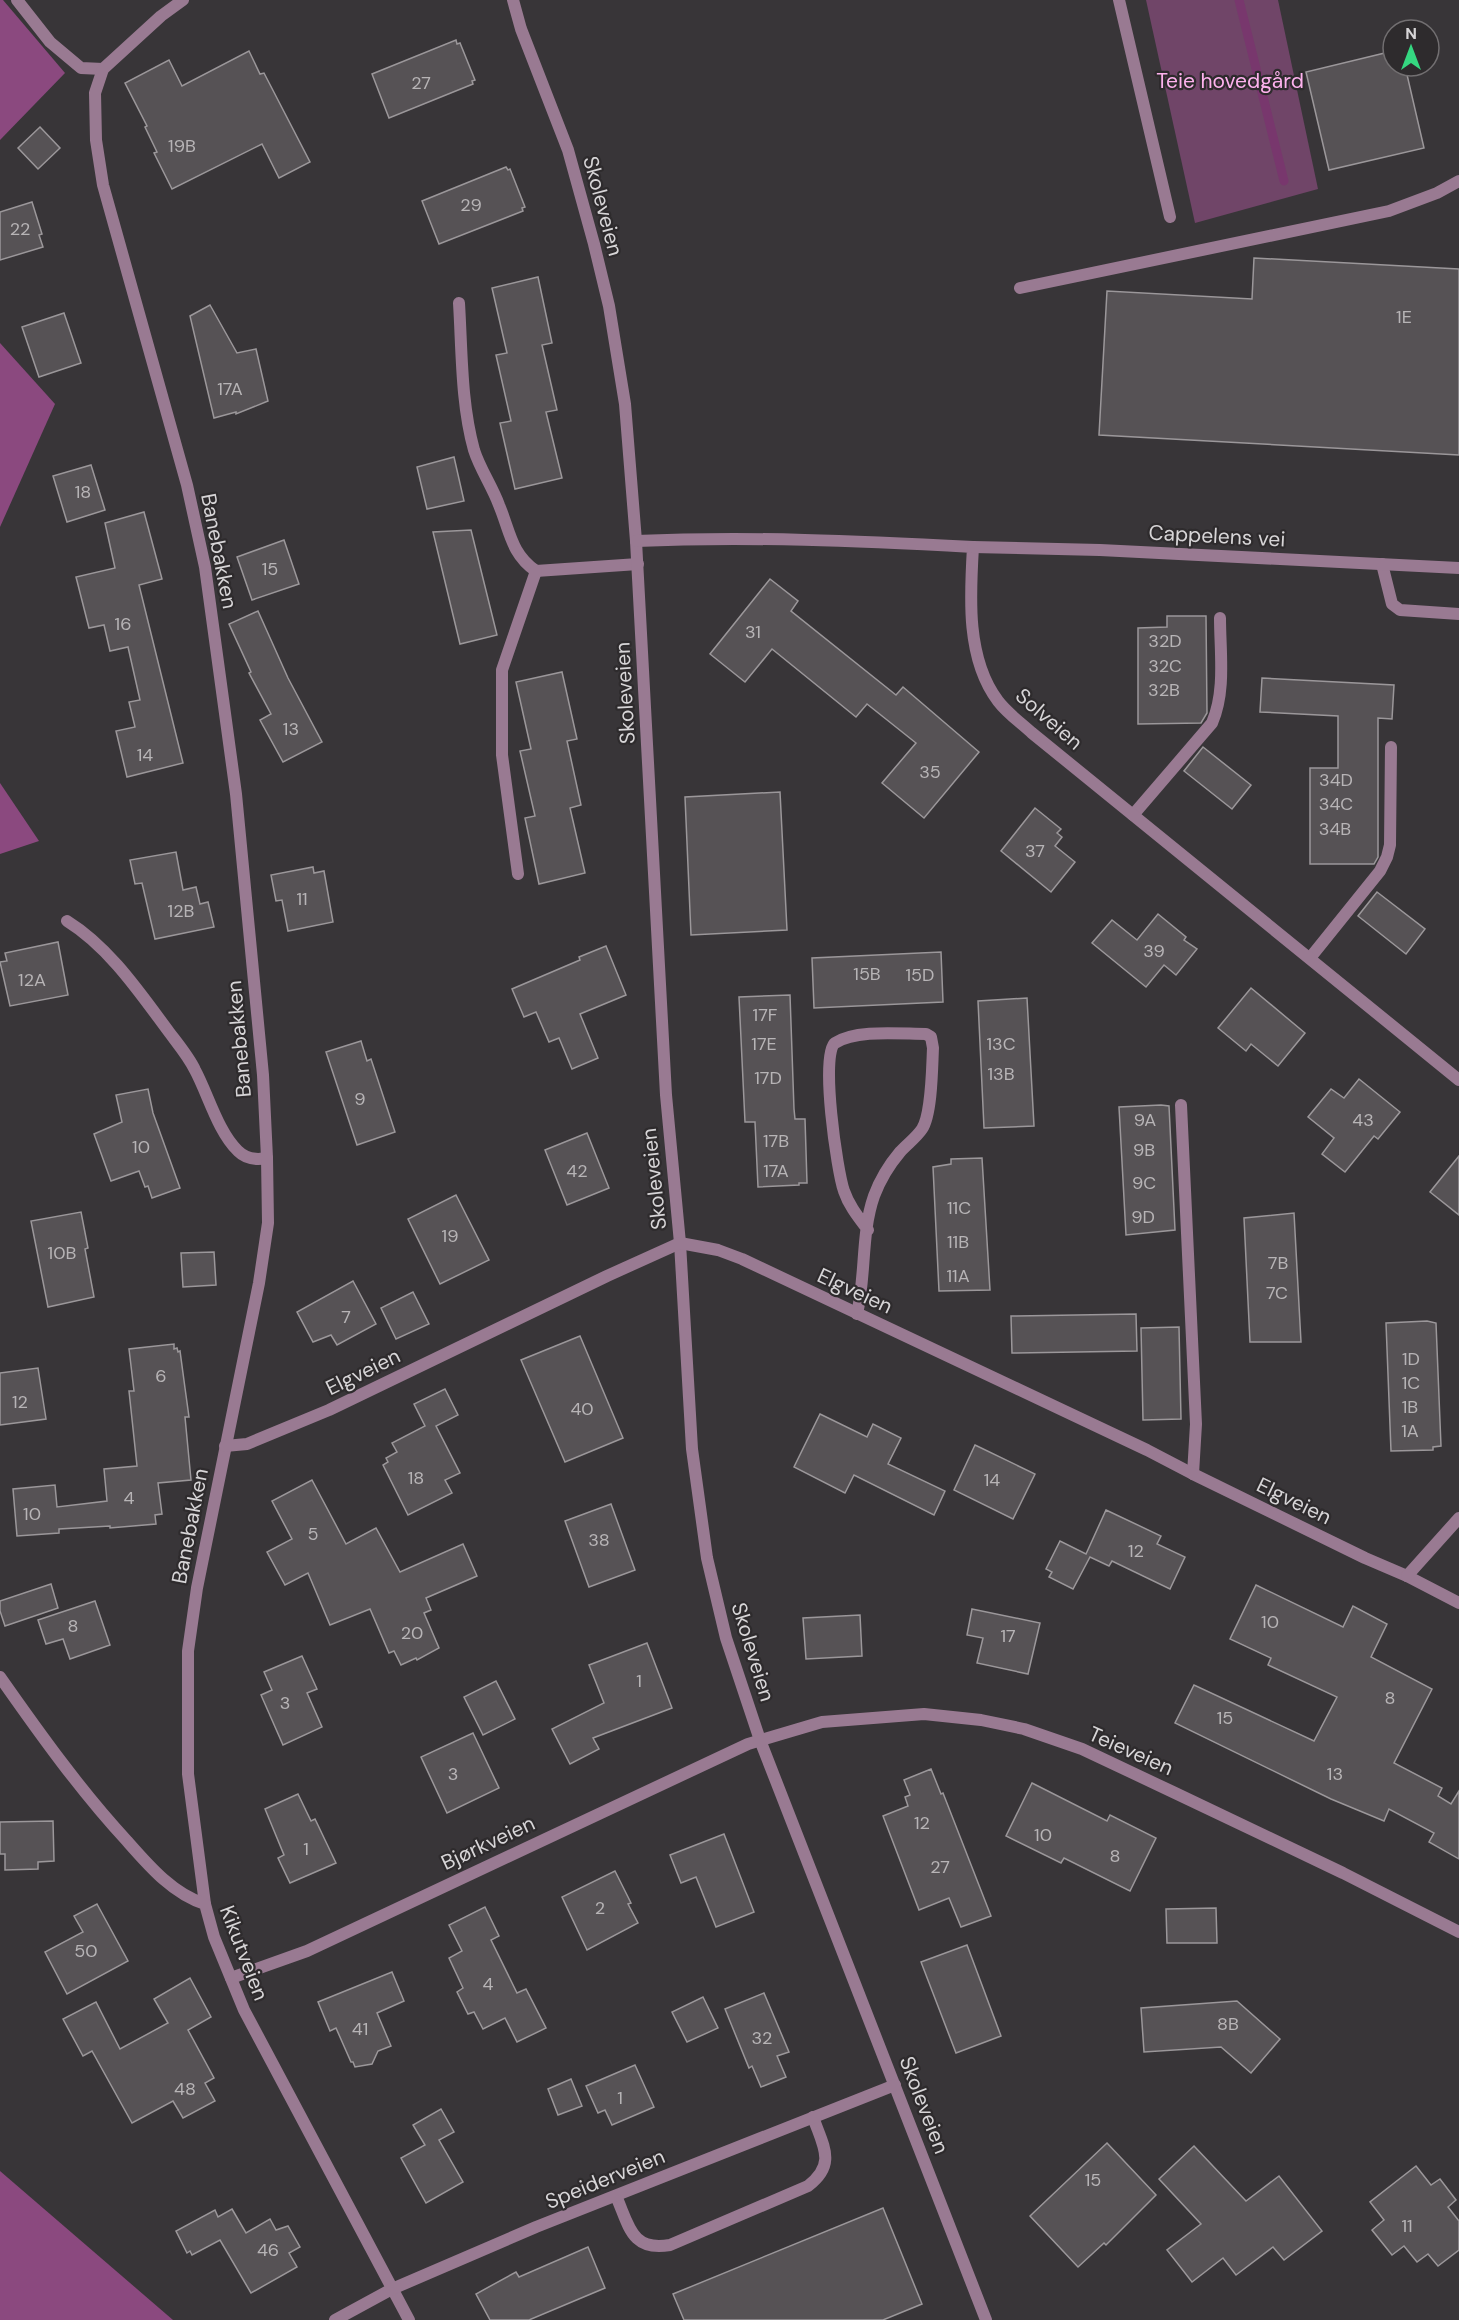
<svg xmlns="http://www.w3.org/2000/svg" width="1459" height="2320" font-family="'DM Sans',sans-serif">
	<style>
		.green { fill: #704568 }
		.forest { fill: #8b497f }
		.lines { fill: none; stroke-linecap: round; stroke-linejoin: round }
		.stream { stroke: #78376d; stroke-width: 9 }
		.building { fill: #565255; stroke: #9b979a; stroke-width: 1.5 }
		.lane { stroke: #997a92; stroke-width: 12 }
		.street { stroke: #997a92; stroke-width: 12 }
		.labels { text-anchor: middle; dominant-baseline: central; stroke-width: 4.5; stroke-linejoin: round; paint-order: stroke }
		.number-label { font-size: 18px; fill: #b7b4b6 }
		.park-label { font-size: 21px; fill: #feb2ee; stroke: #2e2b2d }
		.street-label { font-size: 21px; fill: #d7d5d7; stroke: #2e2b2d }
	</style>
	<rect width="100%" height="100%" fill="#383538"/>
	<path class="green" d="M1146,0H1278L1318,189L1195,223Z"/>
	<g class="forest">
		<path d="M0,0H3L65,73L0,140Z"/>
		<path d="M0,343L55,404L0,527Z"/>
		<path d="M0,783L39,841L0,854Z"/>
		<path d="M0,2171L173,2320H0Z"/>
	</g>
	<g class="lines">
		<path class="stream" d="M1239,0L1284,181"/>
	</g>
	<g class="building">
		<path d="M456,40L457,44L460,43L475,80L472,81L473,84L389,118L372,74Z"/>
		<path d="M249,51L260,74L264,73L310,162L279,178L262,144L172,189L154,153L157,152L145,127L147,126L125,83L169,60L182,86Z"/>
		<path d="M1393,51V66H1405L1424,148L1329,170L1306,72Z"/>
		<path d="M40,127L60,148L38,169L18,148Z"/>
		<path d="M506,167L508,170L510,169L525,207L522,208L523,211L439,244L422,201Z"/>
		<path d="M32,202L42,234L39,235L43,247L0,260V212Z"/>
		<path d="M1254,258L1459,269V455L1099,435L1107,291L1252,299Z"/>
		<path d="M538,277L552,343L542,345L557,410L546,412L562,478L515,489L500,423L511,421L496,355L507,353L492,288Z"/>
		<path d="M210,305L237,353L256,349L268,401L236,414V412L214,418L190,316Z"/>
		<path d="M64,313L81,363L39,377L22,327Z"/>
		<path d="M454,457L464,501L427,509L417,467Z"/>
		<path d="M91,465L105,510L67,522L53,476Z"/>
		<path d="M144,512L162,579L139,585L183,763L127,777L116,731L135,727L129,702L140,700L128,647L110,651L104,625L89,628L76,577L115,568L105,523Z"/>
		<path d="M471,530L497,635L460,644L433,532Z"/>
		<path d="M284,540L299,584L252,600L237,557Z"/>
		<path d="M770,579L798,601L791,611L896,695L903,687L979,752L924,818L882,783L916,743L867,704L856,717L772,649L745,682L710,654Z"/>
		<path d="M258,611L288,678L322,742L283,762L260,720L271,714L249,673L251,672L229,624Z"/>
		<path d="M1167,616H1206L1207,713L1201,723L1138,724V628L1167,627Z"/>
		<path d="M562,672L577,739L567,741L581,805L570,808L585,873L539,884L525,818L535,816L520,751L531,749L516,682Z"/>
		<path d="M1262,678L1394,685L1392,719L1378,718V857L1374,864H1310V768H1338V716L1260,712Z"/>
		<path d="M1203,747L1251,785L1232,809L1184,771Z"/>
		<path d="M780,792L787,930L691,935L685,797Z"/>
		<path d="M1035,808L1061,829L1057,833L1062,837L1055,846L1075,862L1051,892L1001,851Z"/>
		<path d="M176,852L183,890L196,887L200,904L208,902L214,927L155,939L142,883L135,884L130,860Z"/>
		<path d="M313,867L314,873L324,871L333,922L288,931L282,900L276,901L271,875Z"/>
		<path d="M1377,892L1425,929L1406,954L1358,916Z"/>
		<path d="M1158,914L1186,937L1184,940L1197,949L1176,975L1164,965L1146,987L1092,943L1112,920L1137,940Z"/>
		<path d="M58,942L68,995L10,1006L0,962L7,961L5,953Z"/>
		<path d="M606,946L626,995L580,1014L598,1058L572,1069L559,1038L549,1042L536,1012L524,1017L512,989L580,960L579,957Z"/>
		<path d="M941,952L943,1002L814,1008L812,958Z"/>
		<path d="M1251,988L1305,1033L1278,1066L1251,1044L1246,1051L1218,1028Z"/>
		<path d="M790,995L794,1109L795,1119H805L807,1183H799V1185L758,1187L755,1122H745L739,997Z"/>
		<path d="M1027,998L1034,1126L984,1128L978,1001Z"/>
		<path d="M361,1041L367,1061L371,1059L395,1132L357,1145L326,1052Z"/>
		<path d="M1359,1079L1400,1112L1378,1139L1374,1136L1345,1172L1322,1154L1334,1138L1308,1117L1331,1089L1344,1098Z"/>
		<path d="M148,1089L153,1113L180,1188L152,1198L148,1186L145,1187L139,1171L111,1181L94,1134L122,1122L116,1095Z"/>
		<path d="M1161,1105L1169,1106L1175,1230L1126,1235L1119,1107Z"/>
		<path d="M587,1133L609,1188L567,1205L545,1150Z"/>
		<path d="M1459,1156V1215L1430,1192Z"/>
		<path d="M982,1158L990,1290L939,1291L933,1167L951,1164V1159Z"/>
		<path d="M456,1195L489,1260L440,1284L408,1219Z"/>
		<path d="M81,1212L88,1248L85,1249L94,1297L48,1307L31,1221Z"/>
		<path d="M1294,1213L1301,1342H1250L1244,1218Z"/>
		<path d="M214,1252L216,1285L183,1287L181,1253Z"/>
		<path d="M353,1281L376,1324L337,1345L331,1335L313,1342L297,1312Z"/>
		<path d="M413,1292L429,1324L396,1339L381,1308Z"/>
		<path d="M1136,1314L1137,1351L1012,1353L1011,1316Z"/>
		<path d="M1427,1321L1436,1323L1441,1446L1433,1447V1450L1391,1451L1386,1323Z"/>
		<path d="M1179,1327L1181,1419L1143,1420L1141,1328Z"/>
		<path d="M580,1336L623,1438L565,1462L521,1360Z"/>
		<path d="M174,1344V1349L177,1348L178,1352L180,1351L185,1388L189,1417H185L191,1480L158,1483L162,1514L155,1515L156,1524L110,1528V1526L59,1529V1533L17,1536L13,1489L55,1485L57,1507L107,1501L104,1469L137,1466L129,1391H134L129,1349Z"/>
		<path d="M38,1368L46,1419L0,1425V1373Z"/>
		<path d="M445,1389L458,1415L436,1426L460,1473L445,1480L452,1493L408,1515L383,1465L388,1462L386,1458L397,1452L392,1443L425,1426L414,1404Z"/>
		<path d="M820,1414L867,1437L873,1424L901,1438L888,1464L945,1491L934,1515L854,1475L845,1493L794,1467Z"/>
		<path d="M975,1445L1035,1474L1013,1519L954,1490Z"/>
		<path d="M312,1480L346,1544L376,1528L400,1572L463,1544L477,1576L426,1598L431,1610L424,1613L439,1648L417,1660L416,1658L401,1665L394,1651L389,1653L370,1609L330,1625L308,1573L285,1585L267,1552L292,1539L272,1501Z"/>
		<path d="M611,1504L635,1570L589,1587L565,1521Z"/>
		<path d="M1106,1510L1161,1536L1157,1544L1185,1557L1170,1589L1112,1561L1109,1566L1090,1557L1073,1589L1049,1577L1052,1572L1046,1569L1060,1541L1086,1554Z"/>
		<path d="M51,1584L58,1608L5,1626L0,1611V1601Z"/>
		<path d="M1256,1585L1343,1627L1353,1606L1387,1624L1371,1657L1432,1689L1394,1763L1442,1788L1438,1796L1451,1804L1459,1791V1859L1429,1842L1434,1833L1389,1809L1384,1821L1331,1799L1175,1723L1194,1685L1314,1741L1337,1697L1268,1665L1271,1658L1230,1639Z"/>
		<path d="M95,1601L110,1645L70,1659L63,1639L46,1644L38,1620Z"/>
		<path d="M972,1609L1040,1623L1028,1674L977,1663L983,1638L967,1635Z"/>
		<path d="M860,1615L862,1656L806,1659L803,1618Z"/>
		<path d="M647,1643L672,1708L593,1738L599,1749L570,1764L552,1729L604,1703L589,1665Z"/>
		<path d="M302,1656L317,1689L307,1693L322,1727L283,1745L261,1695L272,1690L264,1672Z"/>
		<path d="M496,1681L515,1719L483,1735L464,1697Z"/>
		<path d="M473,1733L499,1788L447,1813L421,1757Z"/>
		<path d="M931,1769L941,1794L943,1793L991,1916L961,1927L949,1898L919,1910L883,1816L908,1806L905,1797L910,1795L904,1780Z"/>
		<path d="M1032,1783L1107,1821L1110,1815L1156,1838L1130,1891L1064,1858L1061,1863L1006,1836Z"/>
		<path d="M298,1794L311,1821L315,1819L336,1863L290,1883L278,1858L284,1855L265,1809Z"/>
		<path d="M53,1821L54,1861L38,1862V1869L5,1870V1854H0V1822Z"/>
		<path d="M724,1834L754,1912L716,1927L696,1877L681,1883L670,1855Z"/>
		<path d="M615,1871L631,1903L628,1904L638,1923L587,1950L562,1897Z"/>
		<path d="M97,1904L128,1961L67,1994L45,1952L83,1932L74,1916Z"/>
		<path d="M485,1907L499,1936L491,1940L517,1993L526,1989L546,2028L517,2042L505,2018L483,2029L474,2012L468,2014L457,1992L463,1988L449,1958L462,1951L449,1925Z"/>
		<path d="M1216,1908L1217,1943H1167L1166,1909Z"/>
		<path d="M967,1945L1001,2036L956,2053L921,1962Z"/>
		<path d="M392,1972L404,2001L377,2013L391,2046L378,2051L372,2064L355,2067L353,2062H351L336,2028L330,2031L318,2002Z"/>
		<path d="M190,1978L211,2017L188,2030L214,2078L205,2083L215,2101L183,2118L173,2101L132,2123L92,2051L83,2056L63,2019L96,2002L120,2049L168,2023L154,1999Z"/>
		<path d="M764,1993L789,2052L777,2056L786,2077L761,2087L752,2066L749,2068L725,2009Z"/>
		<path d="M703,1997L718,2028L687,2042L672,2012Z"/>
		<path d="M1237,2001L1280,2039L1251,2073L1221,2047L1144,2052L1141,2008Z"/>
		<path d="M635,2065L654,2107L612,2125L605,2110L598,2113L586,2086Z"/>
		<path d="M571,2079L582,2106L558,2115L548,2089Z"/>
		<path d="M441,2109L454,2132L439,2140L463,2182L426,2203L401,2158L425,2145L413,2125Z"/>
		<path d="M1107,2143L1156,2195L1106,2245L1104,2243L1078,2267L1030,2216Z"/>
		<path d="M1194,2146L1246,2201L1279,2176L1322,2231L1284,2260L1273,2247L1236,2275L1223,2258L1192,2282L1167,2250L1201,2224L1159,2179Z"/>
		<path d="M1416,2166L1431,2185L1440,2179L1456,2200L1448,2207L1459,2221V2250L1438,2266L1428,2254L1417,2262L1404,2246L1392,2255L1372,2230L1384,2220L1370,2202Z"/>
		<path d="M883,2208L922,2304L883,2320H684L673,2294Z"/>
		<path d="M232,2209L246,2233L270,2219L276,2230L288,2226L300,2247L289,2253L297,2267L251,2293L220,2240L192,2255L190,2251L187,2253L176,2231L215,2210L218,2217Z"/>
		<path d="M588,2247L605,2288L529,2320H490L476,2294L516,2272L519,2277Z"/>
	</g>
	<g class="lines">
		<g class="lane">
			<path d="M1020,288L1389,211L1437,193L1459,181"/>
			<path d="M459,303C462,352 461,403 474,450C480,469 492,486 499,505C510,531 511,554 536,571L638,564"/>
			<path d="M1382,564L1392,604L1400,610L1459,614"/>
			<path d="M1133,815L1212,723C1226,691 1220,652 1220,618"/>
			<path d="M518,874L502,755V670L536,571"/>
			<path d="M67,921C109,947 140,993 169,1032C178,1044 189,1057 195,1070C208,1094 218,1132 238,1151C246,1159 257,1160 267,1158"/>
			<path d="M1310,958L1380,871L1387,857L1390,845L1391,747"/>
			<path d="M1181,1105L1196,1424L1193,1474"/>
			<path d="M857,1314C866,1275 861,1233 874,1196C880,1180 889,1165 900,1152C907,1144 916,1138 922,1129C932,1114 932,1067 933,1048L931,1037L926,1034C901,1034 856,1029 835,1043C820,1053 837,1172 844,1191C849,1206 859,1218 868,1230"/>
			<path d="M616,2196C629,2225 631,2252 670,2245L808,2186C837,2164 823,2146 813,2117"/>
		</g>
		<g class="street">
			<path d="M17,0L50,42L81,68L103,69"/>
			<path d="M183,0L161,16L103,69L95,93L96,140L103,185L187,485L205,567L236,794L263,1075L267,1158L268,1223L259,1283L197,1588L188,1651V1774L205,1904"/>
			<path d="M513,0L521,29L568,150L594,244L609,306L625,404L636,541L666,1095L680,1243L692,1449L707,1558L726,1638L760,1740L986,2320"/>
			<path d="M1119,0L1170,217"/>
			<path d="M636,541C749,536 860,541 973,547C970,596 966,659 998,701C1007,713 1020,722 1032,733L1459,1080"/>
			<path d="M973,547L1100,550L1459,568"/>
			<path d="M225,1446L247,1444L329,1410L607,1276L680,1243L718,1250L742,1259L1147,1450L1193,1474L1365,1558L1407,1576L1459,1603"/>
			<path d="M1407,1576L1459,1518"/>
			<path d="M0,1677C40,1734 80,1790 127,1841C149,1866 173,1894 205,1904L214,1937L244,2010L409,2320"/>
			<path d="M231,1978L307,1951L748,1744L822,1722L924,1714L981,1720L1024,1729L1082,1749L1173,1792L1343,1873L1459,1932"/>
			<path d="M335,2320L392,2289L536,2227L895,2085"/>
		</g>
	</g>
	<g class="labels">
		<g class="number-label">
			<text x="421" y="83">27</text>
			<text x="182" y="146">19B</text>
			<text x="471" y="205">29</text>
			<text x="20" y="229">22</text>
			<text x="1404" y="317">1E</text>
			<text x="230" y="389">17A</text>
			<text x="83" y="492">18</text>
			<text x="270" y="569">15</text>
			<text x="123" y="624">16</text>
			<text x="753" y="632">31</text>
			<text x="1165" y="641">32D</text>
			<text x="1165" y="666">32C</text>
			<text x="1164" y="690">32B</text>
			<text x="291" y="729">13</text>
			<text x="145" y="755">14</text>
			<text x="930" y="772">35</text>
			<text x="1336" y="780">34D</text>
			<text x="1336" y="804">34C</text>
			<text x="1335" y="829">34B</text>
			<text x="1035" y="851">37</text>
			<text x="302" y="899">11</text>
			<text x="181" y="911">12B</text>
			<text x="1154" y="951">39</text>
			<text x="867" y="974">15B</text>
			<text x="920" y="975">15D</text>
			<text x="32" y="980">12A</text>
			<text x="765" y="1015">17F</text>
			<text x="764" y="1044">17E</text>
			<text x="1001" y="1044">13C</text>
			<text x="1001" y="1074">13B</text>
			<text x="768" y="1078">17D</text>
			<text x="360" y="1099">9</text>
			<text x="1145" y="1120">9A</text>
			<text x="1363" y="1120">43</text>
			<text x="776" y="1141">17B</text>
			<text x="141" y="1147">10</text>
			<text x="1144" y="1150">9B</text>
			<text x="577" y="1171">42</text>
			<text x="776" y="1171">17A</text>
			<text x="1144" y="1183">9C</text>
			<text x="959" y="1208">11C</text>
			<text x="1143" y="1217">9D</text>
			<text x="450" y="1236">19</text>
			<text x="958" y="1242">11B</text>
			<text x="62" y="1253">10B</text>
			<text x="1278" y="1263">7B</text>
			<text x="958" y="1276">11A</text>
			<text x="1277" y="1293">7C</text>
			<text x="346" y="1317">7</text>
			<text x="1411" y="1359">1D</text>
			<text x="161" y="1376">6</text>
			<text x="1411" y="1383">1C</text>
			<text x="20" y="1402">12</text>
			<text x="1410" y="1407">1B</text>
			<text x="582" y="1409">40</text>
			<text x="1410" y="1431">1A</text>
			<text x="416" y="1478">18</text>
			<text x="992" y="1480">14</text>
			<text x="129" y="1498">4</text>
			<text x="32" y="1514">10</text>
			<text x="313" y="1534">5</text>
			<text x="599" y="1540">38</text>
			<text x="1136" y="1551">12</text>
			<text x="1270" y="1622">10</text>
			<text x="73" y="1626">8</text>
			<text x="412" y="1633">20</text>
			<text x="1008" y="1636">17</text>
			<text x="639" y="1681">1</text>
			<text x="1390" y="1698">8</text>
			<text x="285" y="1703">3</text>
			<text x="1225" y="1718">15</text>
			<text x="453" y="1774">3</text>
			<text x="1335" y="1774">13</text>
			<text x="922" y="1823">12</text>
			<text x="1043" y="1835">10</text>
			<text x="306" y="1849">1</text>
			<text x="1115" y="1856">8</text>
			<text x="940" y="1867">27</text>
			<text x="600" y="1908">2</text>
			<text x="86" y="1951">50</text>
			<text x="488" y="1984">4</text>
			<text x="1228" y="2024">8B</text>
			<text x="360" y="2029">41</text>
			<text x="762" y="2038">32</text>
			<text x="185" y="2089">48</text>
			<text x="620" y="2098">1</text>
			<text x="1093" y="2180">15</text>
			<text x="1407" y="2226">11</text>
			<text x="268" y="2250">46</text>
		</g>
		<g class="park-label">
			<text x="1230" y="81">Teie hovedgård</text>
		</g>
		<g class="street-label">
			<text transform="translate(603 206) rotate(75)">Skoleveien</text>
			<text transform="translate(1217 536) rotate(3)">Cappelens vei</text>
			<text transform="translate(219 551) rotate(79)">Banebakken</text>
			<text transform="translate(625 693) rotate(-93)">Skoleveien</text>
			<text transform="translate(1049 719) rotate(41)">Solveien</text>
			<text transform="translate(239 1039) rotate(-95)">Banebakken</text>
			<text transform="translate(654 1179) rotate(-96)">Skoleveien</text>
			<text transform="translate(855 1291) rotate(25)">Elgveien</text>
			<text transform="translate(363 1372) rotate(-26)">Elgveien</text>
			<text transform="translate(1294 1501) rotate(26)">Elgveien</text>
			<text transform="translate(190 1526) rotate(-79)">Banebakken</text>
			<text transform="translate(753 1652) rotate(73)">Skoleveien</text>
			<text transform="translate(1131 1751) rotate(24)">Teieveien</text>
			<text transform="translate(488 1843) rotate(-25)">Bjørkveien</text>
			<text transform="translate(244 1953) rotate(69)">Kikutveien</text>
			<text transform="translate(924 2105) rotate(69)">Skoleveien</text>
			<text transform="translate(605 2179) rotate(-22)">Speiderveien</text>
		</g>
	</g>
	<g transform="translate(1411 48)"><circle r="28" fill="#2e2b2d" stroke="#726f71" stroke-width="1.5"/>
	<path d="M0-4.5L10 22L0 15L-10 22Z" fill="#35d881"/>
	<text y="-9" font-size="16" font-weight="bold" text-anchor="middle" fill="#d7d5d7">N</text>
	</g>
</svg>
